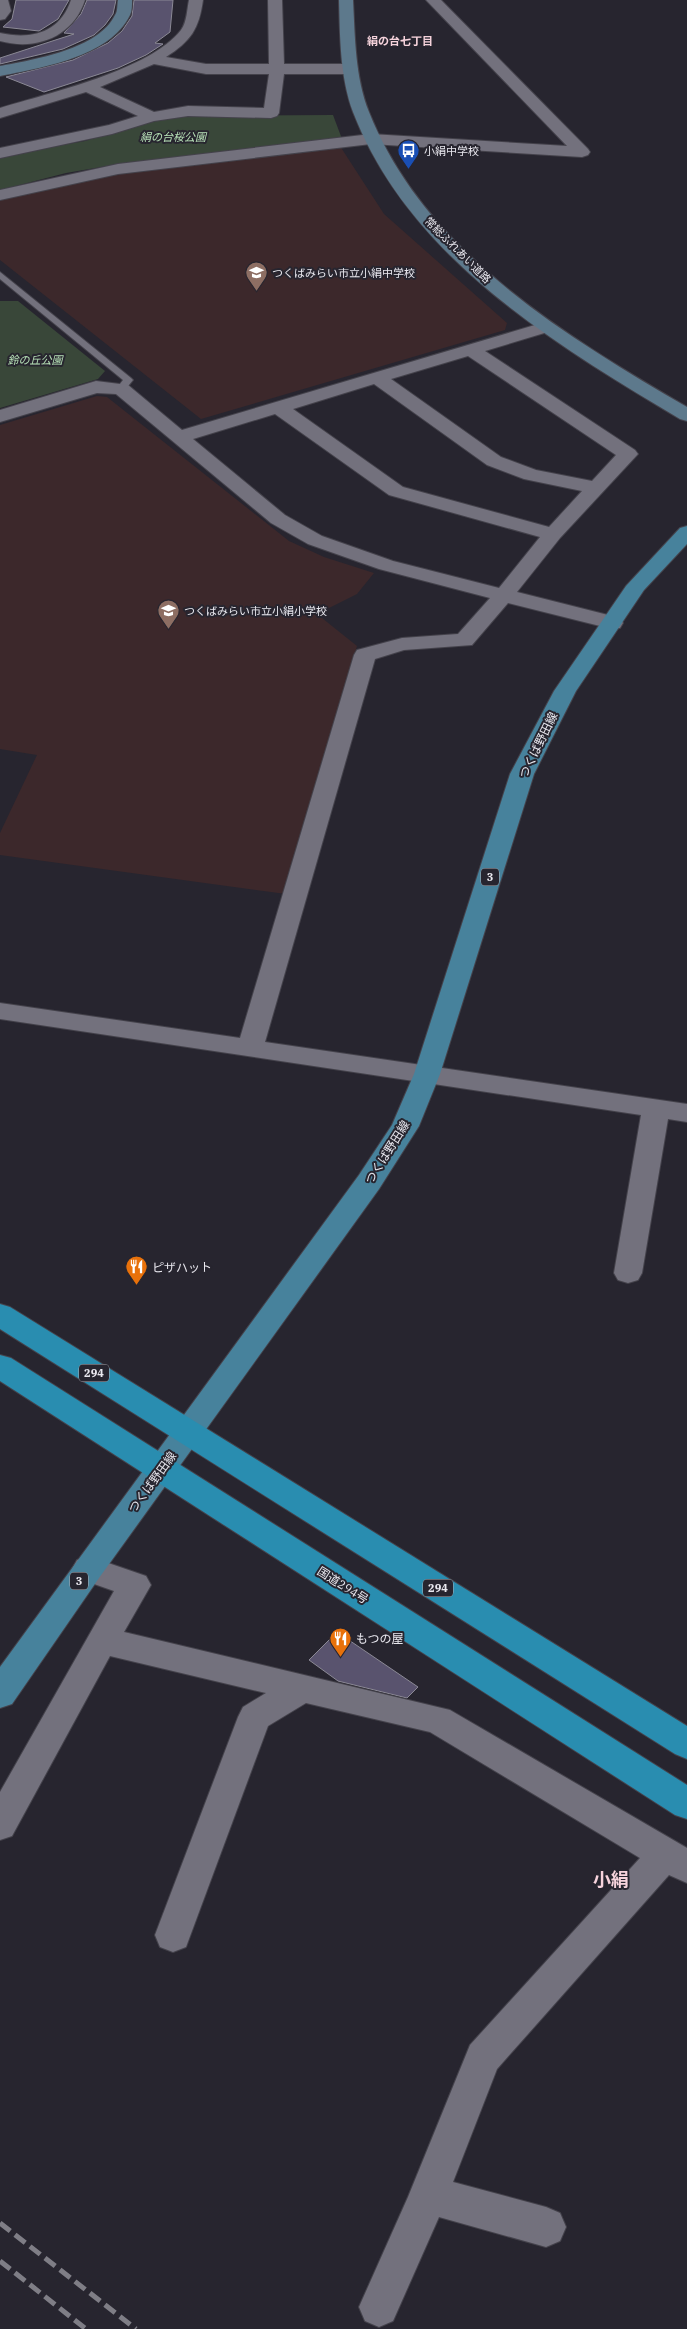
<svg xmlns="http://www.w3.org/2000/svg" width="687" height="2329" font-family="'IBM Plex Serif','Noto Sans JP',serif">
	<style>
		.education { fill: #3c282b }
		.green { fill: #394739 }
		.building { fill: #59536e; stroke: #8b8995 }
		.lines { fill: none; stroke-linecap: round; stroke-linejoin: round }
		.lane-casing { stroke: #44424b; stroke-width: 2 }
		.street-casing { stroke: #44424b; stroke-width: 2 }
		.secondary-casing { stroke: #44424b; stroke-width: 2 }
		.primary-casing { stroke: #44424b; stroke-width: 2 }
		.highway-casing { stroke: #44424b; stroke-width: 2 }
		.lane { fill: #73717d; fill-rule: evenodd }
		.street { fill: #73717d; fill-rule: evenodd }
		.secondary { fill: #5d798c; fill-rule: evenodd }
		.primary { fill: #47829c; fill-rule: evenodd }
		.highway { fill: #298db0; fill-rule: evenodd }
		.rail { stroke: #7f7e86; stroke-width: 5; stroke-dasharray: 13 6; stroke-linecap: butt }
		.labels { text-anchor: middle; dominant-baseline: central; stroke-width: 4; stroke-linejoin: round; paint-order: stroke }
		.far-neighbourhood-label { font-size: 11px; font-weight: bold; fill: #f6d3dc; stroke: #27252f }
		.far-park-label { font-size: 11px; font-style: italic; fill: #b6e0b6; stroke: #27252f }
		.far-poi-label { font-size: 11px; fill: #e9e8ef; stroke: #27252f; text-anchor: start }
		.far-street-label { font-size: 11px; fill: #e9e8ef; stroke: #27252f }
		.shield { fill: #27252f; stroke: #afaeb5; stroke-width: 1 }
		.shield-label { font-size: 11px; font-weight: bold; fill: #e9e8ef }
		.street-label { font-size: 12px; fill: #e9e8ef; stroke: #27252f }
		.poi-label { font-size: 12px; fill: #e9e8ef; stroke: #27252f; text-anchor: start }
		.near-quarter-label { font-size: 18px; font-weight: bold; fill: #f6d3dc; stroke: #27252f }
	</style>
	<rect width="100%" height="100%" fill="#27252f"/>
	<g class="education">
		<path d="M340,146L384,214L507,323L505,330L201,419L0,260V199L76,181L142,169Z"/>
		<path d="M97,396L107,397L289,541L324,557L374,573L357,594L317,614L357,646L286,894L0,855V833L37,755L0,749V425Z"/>
	</g>
	<g class="green">
		<path d="M333,115L342,139L113,165L66,173L0,190V156L85,141L166,117L182,116Z"/>
		<path d="M0,301H18L105,371L98,379L0,408Z"/>
	</g>
	<g class="building">
		<path d="M16,0H69L58,19L39,31L3,27L12,19Z"/>
		<path d="M87,0H116L113,14L105,25L94,35L63,49L0,64V58L74,34L64,33L81,14Z"/>
		<path d="M134,0H173L170,32L155,43L163,44L146,55L118,68L44,92L6,77L73,60L108,43L122,31L132,16Z"/>
		<path d="M337,1632L418,1687L407,1698L338,1681L309,1660Z"/>
	</g>
	<g class="lines">
		<defs>
			<path id="lane" d="M0,272L131,378L133,380L124,391L116,389L123,380L0,279Z"/>
			<g id="street">
				<path d="M0,0H8L11,11L5,19L0,20Z"/>
				<path d="M71,0H85C73,37 36,51 0,41V33C31,40 60,33 71,0Z"/>
				<path d="M189,0H203C199,29 191,41 166,57L206,64H269L268,0H282L284,64H350L358,69L350,74H284L279,113L277,116L271,118L188,116L154,121L112,134L0,158V148L109,125L138,116L86,92L0,118V108C49,93 150,70 181,30C187,22 187,9 189,0ZM154,64L206,74H269L264,108L188,106L154,112L100,87Z"/>
				<path d="M426,0H441L588,149L590,152L588,155L582,157L371,144L118,174L0,200V190L118,164L371,134L567,146Z"/>
				<path d="M545,322L551,323L554,327L551,331L485,351L635,450L638,454L560,538L517,592L620,618L623,623L620,628L612,629L508,603L472,645L404,650L375,659L265,1042L687,1104V1122L668,1119L642,1273L638,1280L628,1283L618,1280L614,1273L641,1115L0,1019V1003L240,1038L354,655L357,650L402,638L458,634L490,598L379,569L308,544L271,523L116,394L97,393L0,422V410L96,381L128,385L182,430ZM468,356L616,455L592,481L536,470L501,457L391,379ZM374,384L487,465L524,479L582,491L549,527L403,487L293,409ZM275,414L389,495L540,537L499,588L393,561L322,536L285,515L193,439Z"/>
				<path d="M88,1556L146,1576L151,1585L124,1632L450,1710L687,1848V1883L669,1875L497,2069L453,2182L546,2207L560,2213L566,2227L560,2241L546,2247L439,2217L393,2321L379,2327L365,2321L359,2307L408,2197L470,2045L640,1858L430,1732L306,1703L268,1726L186,1947L173,1952L160,1947L155,1935L238,1717L243,1707L266,1693L110,1656L12,1836L0,1840V1792L114,1591L77,1578L72,1569L77,1560Z"/>
			</g>
			<g id="secondary">
				<path d="M118,0H132C132,5 132,11 130,15C110,57 40,68 0,76V66C33,60 99,49 115,15C118,11 117,5 118,0Z"/>
				<path d="M339,0H353C355,37 355,77 369,112C424,251 564,335 687,407V421L680,419C553,343 409,257 353,112C340,77 340,37 339,0Z"/>
			</g>
			<path id="primary" d="M687,526V544L644,590L576,691L534,774L440,1074L419,1126L379,1189L99,1578L12,1704L0,1708V1667L359,1175L392,1125L414,1074L510,774L554,691L626,586L680,528Z"/>
			<g id="highway">
				<path d="M0,1304L10,1307L687,1726V1759L675,1754L0,1329Z"/>
				<path d="M0,1355L11,1358L687,1785V1819L675,1815L0,1381Z"/>
			</g>
		</defs>
		<use href="#lane" class="lane-casing"/>
		<use href="#street" class="street-casing"/>
		<use href="#secondary" class="secondary-casing"/>
		<use href="#primary" class="primary-casing"/>
		<use href="#highway" class="highway-casing"/>
		<use href="#lane" class="lane"/>
		<use href="#street" class="street"/>
		<use href="#secondary" class="secondary"/>
		<use href="#primary" class="primary"/>
		<use href="#highway" class="highway"/>
		<g class="rail">
			<path d="M0,2223L136,2329"/>
			<path d="M0,2261L86,2329"/>
		</g>
	</g>
	<defs>
		<symbol id="bus-pin" viewBox="-11 -11 22 30"><path d="M0 17L-7.5 6A9.5 9.5 0 1 1 7.5 6Z" fill="#1a4fb4" stroke="#27252f"/><path d="M-5-6H5V4H4V6H2V4H-2V6H-4V4H-5ZM-3.5-4V0h7V-4ZM-3.5 1.2v1.5H-2V1.2ZM2 1.2v1.5H3.5V1.2Z" fill="#fff"/></symbol>
		<symbol id="school-pin" viewBox="-11 -11 22 30"><path d="M0 17L-7.5 6A9.5 9.5 0 1 1 7.5 6Z" fill="#8d6e63" stroke="#27252f"/><path d="M0-5L7-2L0 1L-7-2ZM-4 1L0 2.5L4 1V4Q0 6-4 4Z" fill="#fff"/></symbol>
		<symbol id="restaurant-pin" viewBox="-11 -11 22 30"><path d="M0 17L-7.5 6A9.5 9.5 0 1 1 7.5 6Z" fill="#e8710a" stroke="#27252f"/><path d="M-5-6h1v4h1v-4h1v4h1v-4h1v5L-1.5 .5V6h-2V.5L-5-1ZM5-6V6H3V1.5H1.5Q1.5-4 5-6Z" fill="#fff"/></symbol>
	</defs>
	<g fill-rule="evenodd">
		<use href="#bus-pin" x="396" y="138" width="25" height="34"/>
		<use href="#school-pin" x="244" y="260" width="25" height="34"/>
		<use href="#school-pin" x="156" y="598" width="25" height="34"/>
		<use href="#restaurant-pin" x="124" y="1254" width="25" height="34"/>
		<use href="#restaurant-pin" x="328" y="1626" width="25" height="34"/>
	</g>
	<g class="labels">
		<g class="far-neighbourhood-label">
			<text x="400" y="41">絹の台七丁目</text>
		</g>
		<g class="far-park-label">
			<text x="173" y="137">絹の台桜公園</text>
			<text x="35" y="360">鈴の丘公園</text>
		</g>
		<g class="far-poi-label">
			<text x="424" y="151">小絹中学校</text>
			<text x="272" y="273">つくばみらい市立小絹中学校</text>
			<text x="184" y="611">つくばみらい市立小絹小学校</text>
		</g>
		<g class="far-street-label">
			<text transform="translate(458 250) rotate(45)">常総ふれあい道路</text>
		</g>
		<g class="shield">
			<rect x="481" y="868.5" width="18" height="17" rx="4"/>
			<rect x="79" y="1364.5" width="30" height="17" rx="4"/>
			<rect x="70" y="1572.5" width="18" height="17" rx="4"/>
			<rect x="423" y="1579.5" width="30" height="17" rx="4"/>
		</g>
		<g class="shield-label">
			<text x="490" y="877">3</text>
			<text x="94" y="1373">294</text>
			<text x="79" y="1581">3</text>
			<text x="438" y="1588">294</text>
		</g>
		<g class="street-label">
			<text transform="translate(538 745) rotate(-64)">つくば野田線</text>
			<text transform="translate(387 1152) rotate(-58)">つくば野田線</text>
			<text transform="translate(152 1482) rotate(-54)">つくば野田線</text>
			<text transform="translate(343 1585) rotate(32)">国道294号</text>
		</g>
		<g class="poi-label">
			<text x="152" y="1267">ピザハット</text>
			<text x="356" y="1638">もつの屋</text>
		</g>
		<g class="near-quarter-label">
			<text x="611" y="1879">小絹</text>
		</g>
	</g>
</svg>
